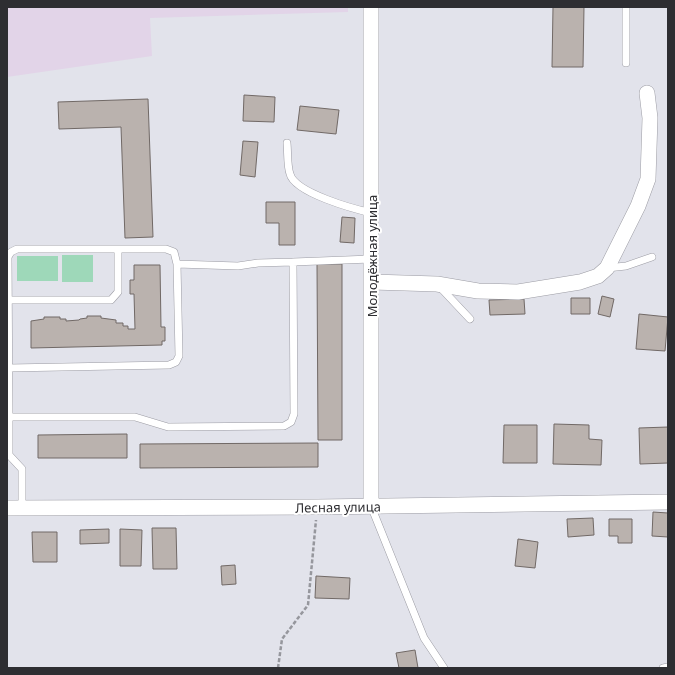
<svg xmlns="http://www.w3.org/2000/svg" width="675" height="675" viewBox="0 0 675 675" font-family="'Noto Sans',sans-serif">
	<style>
		.education { fill: #e2d4e8 }
		.green { fill: #9ed8b9 }
		.building { fill: #bab2ae; stroke: #716966 }
		.lines { fill: none; stroke-linecap: round; stroke-linejoin: round }
		.lane-casing { stroke: #9c9ca4; stroke-width: 8 }
		.street-casing { stroke: #9c9ca4; stroke-width: 16 }
		.path { stroke: #96979d; stroke-width: 2.5; stroke-dasharray: 4 2; stroke-linecap: butt }
		.lane { stroke: #fff; stroke-width: 7 }
		.street { stroke: #fff; stroke-width: 15 }
		.labels { text-anchor: middle; stroke-width: 4; stroke-linejoin: round; paint-order: stroke }
		.street-label { font-size: 13px; fill: #2e2e32; stroke: #fff }
	</style>
	<rect width="100%" height="100%" fill="#e2e3eb"/>
	<path class="education" d="M7,7h341v5l-198,6 2,38 -145,21z"/>
	<path class="green" d="M62,255h31v27h-31z
		M17,256h41v25h-41z"/>
	<path class="building" d="M553,7h31l-1,60h-31z
		M244,95l31,2 -1,25 -31,-1z
		M148,99l5,138 -28,1 -4,-111 -62,2 -1,-27z
		M300,106l39,4 -3,24 -39,-4z
		M243,141l15,1 -3,35 -15,-2z
		M266,202h29v43h-16v-22h-13z
		M342,217l13,1 -1,25 -14,-1z
		M317,264h25v176h-24z
		M134,265h26l1,62h4v14h-3v4l-131,3v-27l13,-2v-2h16v2h6v2l13,-1 1,-1 7,-1v-2h14v2l15,2v3h7v3h5v3h7l-1,-35h-4v-14h4z
		M602,296l12,3 -4,18 -12,-3z
		M571,298h19v16h-19z
		M524,299l1,15 -35,1 -1,-15z
		M639,314l29,3 -3,34 -29,-2z
		M554,424l35,1v14l13,1 -1,25 -48,-1z
		M504,425h33v38h-34z
		M668,427v36l-28,1 -1,-36z
		M127,434v24h-89v-23z
		M318,443v24l-178,1v-24z
		M653,512l15,1v24l-16,-1z
		M593,518l1,17 -26,2 -1,-18z
		M609,519h23v24h-14v-7h-9z
		M152,528h24l1,41h-24z
		M109,529v14l-29,1v-14z
		M120,529l22,1 -1,36h-21z
		M32,532h25v30h-24z
		M518,539l20,3 -3,26 -20,-2z
		M235,565l1,19 -14,1 -1,-19z
		M316,576l34,2 -1,21 -34,-1z
		M415,650l3,18h-19l-3,-15z"/>
	<g class="lines">
		<g class="lane-casing">
			<path id="lane" d="M626,63v-56
				M287,143c1,10 0,22 3,31 5,19 64,35 82,39
				M607,268l19,-2 26,-9
				M439,286l31,33
				M9,300h102l7,-8v-43
				M9,368l160,-3 7,-3 3,-6 -2,-92
				M9,417l-1,-160 3,-5 6,-3h149l8,3 3,12 61,2 20,-3 35,-1
				M371,506l53,132 20,30
				M22,508v-39l-13,-14v-38h126l33,10 116,-1 7,-4 3,-8 -1,-152 78,-3
				M663,668l5,-1"/>
		</g>
		<g class="street-casing">
			<path id="street" d="M371,7v499
				M372,282l65,2 41,7 40,1 62,-10 18,-6 9,-8 31,-62 10,-27 2,-61 -3,-25
				M7,508l310,-1 351,-5"/>
		</g>
		<path class="path" d="M278,668l4,-29 26,-34 8,-85"/>
		<use href="#lane" class="lane"/>
		<use href="#street" class="street"/>
	</g>
	<g class="labels">
		<g class="street-label">
			<text transform="translate(372 256) rotate(-90)" y="5">Молодёжная улица</text>
			<text transform="translate(338 507) rotate(-1)" y="5">Лесная улица</text>
		</g>
	</g>
	<rect width="675" height="675" fill="none" stroke="#2e2e32" stroke-width="16"/>
</svg>
